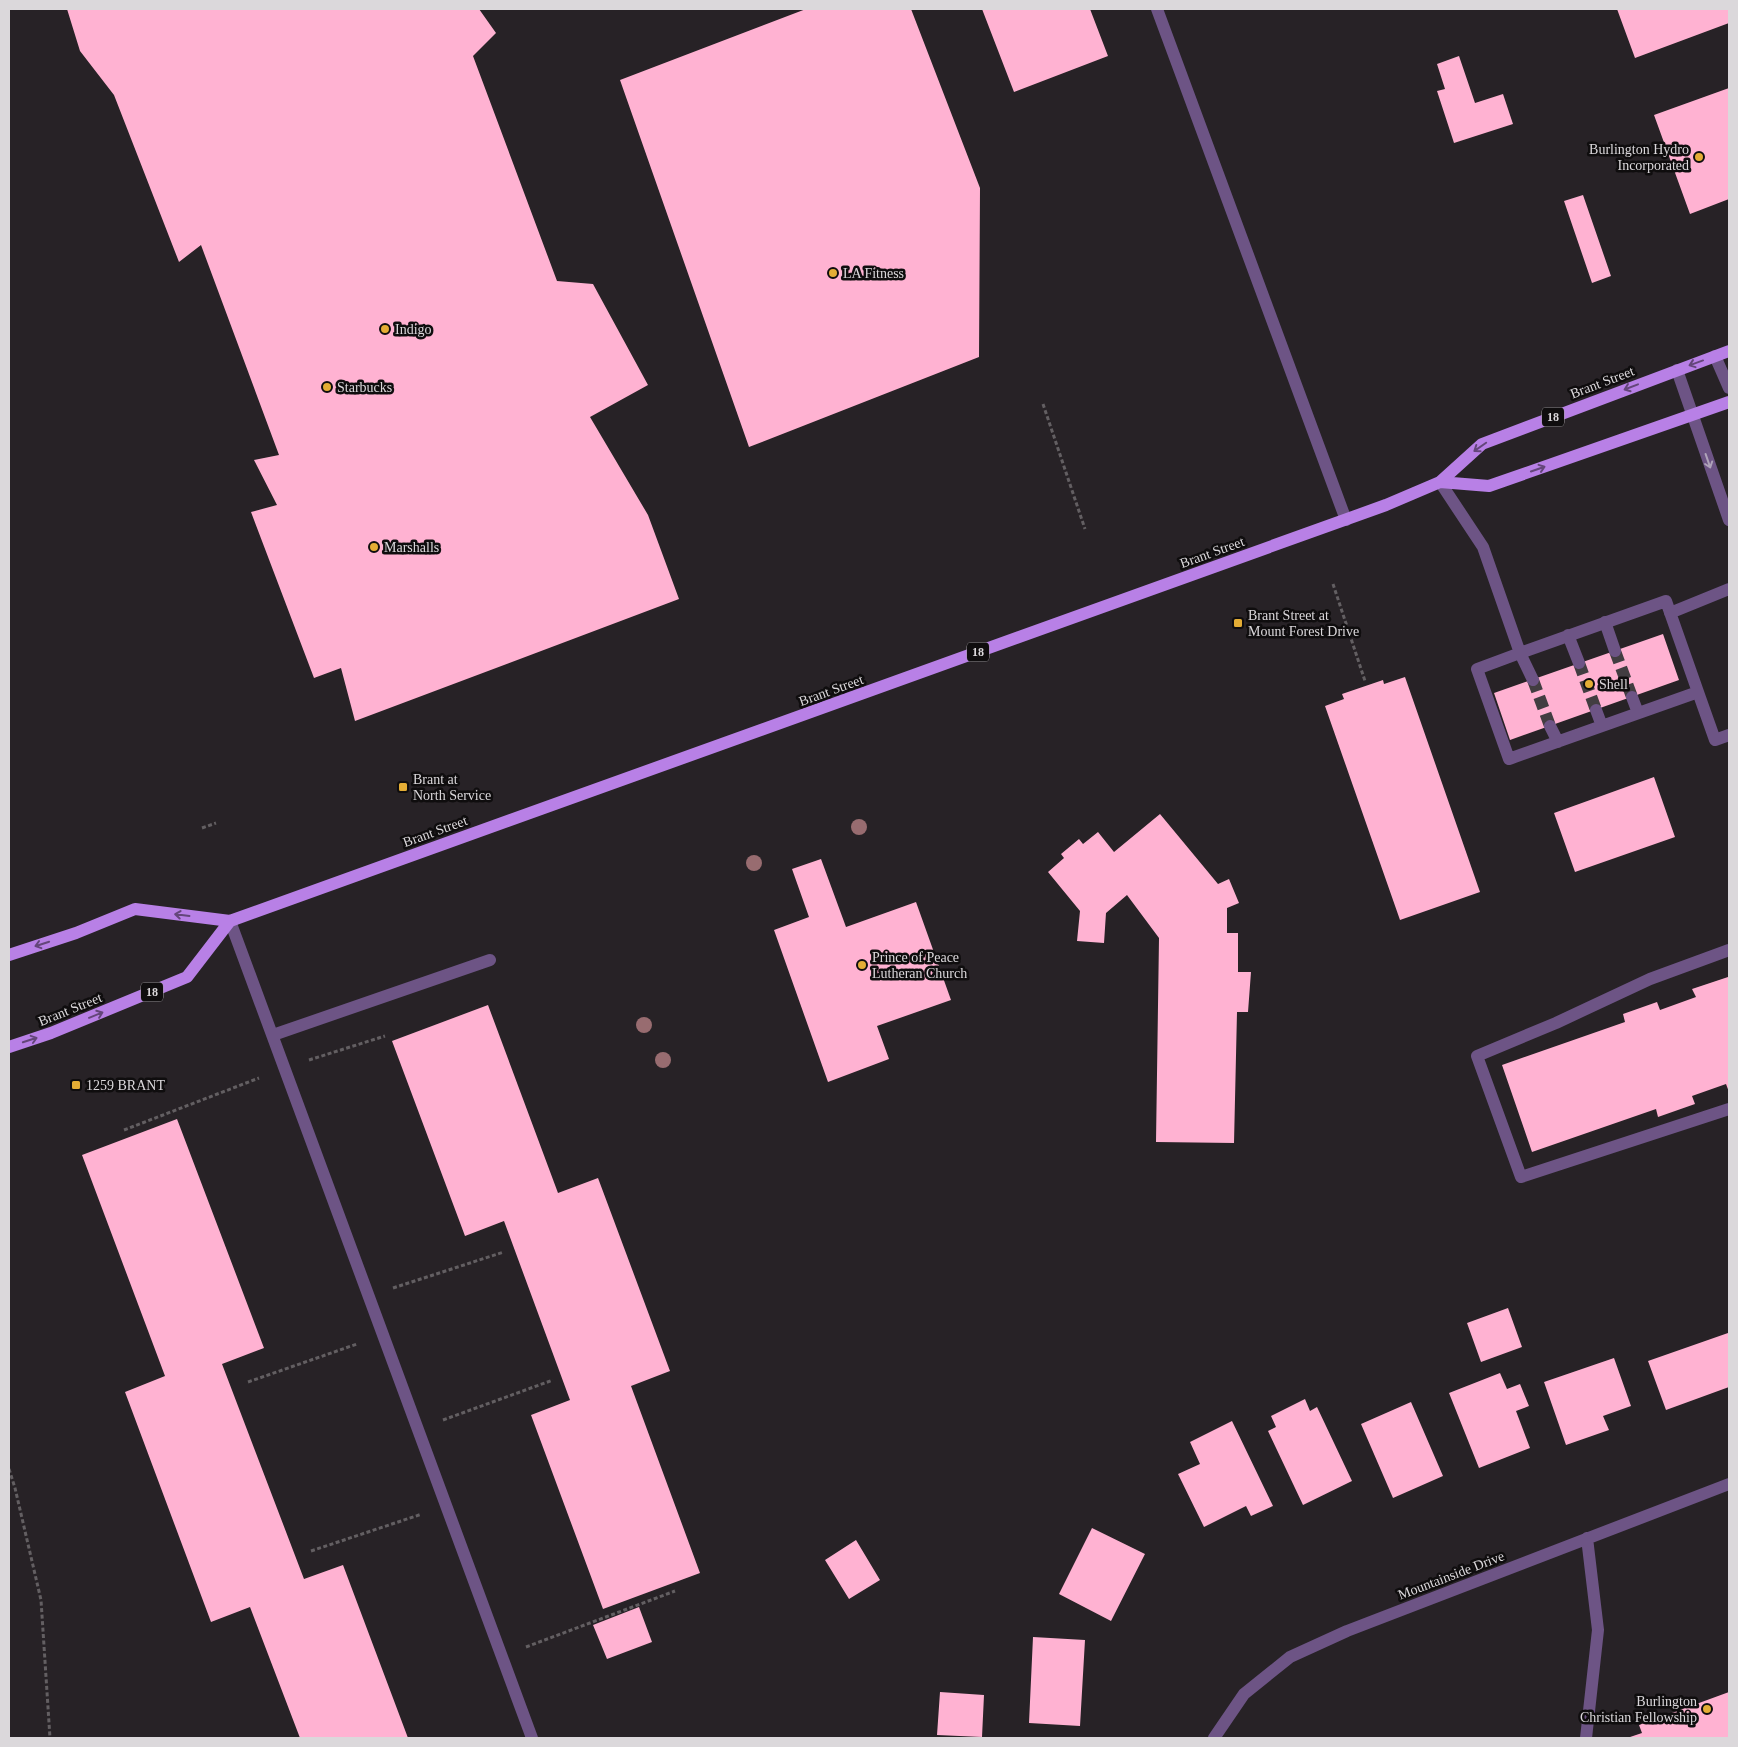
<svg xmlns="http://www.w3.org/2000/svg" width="1738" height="1747" viewBox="0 0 1738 1747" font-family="Georgia,serif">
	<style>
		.building { fill: #ffb2d2 }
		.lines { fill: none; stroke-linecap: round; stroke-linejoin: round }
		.minor-tunnel { stroke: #423d41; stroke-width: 12; stroke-dasharray: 12 6; stroke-linecap: butt }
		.path { stroke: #635f62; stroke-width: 3; stroke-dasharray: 4 2.5; stroke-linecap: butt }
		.minor { stroke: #6d5485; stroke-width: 12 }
		.major { stroke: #b880e6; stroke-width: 12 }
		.tree { fill: #986c70 }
		.oneway { stroke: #64467a }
		.oneway2 { stroke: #afa3b9 }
		.poi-dot { fill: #e4ad35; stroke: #0f0d0e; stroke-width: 2 }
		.labels { text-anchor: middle; stroke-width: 5; stroke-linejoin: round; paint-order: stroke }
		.shield { fill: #0f0d0e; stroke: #9e9b9e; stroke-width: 1 }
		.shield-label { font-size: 12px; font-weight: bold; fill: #dbd8db }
		.poi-label { font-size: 14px; fill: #dbd8db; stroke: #0f0d0e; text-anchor: start }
		.street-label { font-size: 14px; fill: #dbd8db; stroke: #0f0d0e }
	</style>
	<rect width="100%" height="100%" fill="#272226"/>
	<path class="building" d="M67,9h412l17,24 -23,23 84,225 36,3 55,101 -58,32 58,98 31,84 -324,122 -14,-53 -27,10 -63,-166 26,-7 -23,-45 25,-5 -78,-210 -22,17 -65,-167 -34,-44z
		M806,9h105l69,179 -1,169 -230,90 -129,-367z
		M982,9h108l18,47 -94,36z
		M1617,9h112v14l-94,35z
		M1459,56l16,47 28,-9 10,30 -59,19 -17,-52 8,-2 -8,-25z
		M1729,88v111l-39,15 -36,-99z
		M1583,195l28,81 -19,7 -28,-82z
		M1663,634l16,46 -169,60 -16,-47z
		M1405,677l75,215 -80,28 -75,-214 19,-7 -2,-5 41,-14 1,4z
		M1654,777l21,60 -100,35 -21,-59z
		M1160,814l58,70 11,-5 10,24 -12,5v25h11v39h13l-3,40h-11l-3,131 -78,-1 3,-204 -32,-43 -21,18 -2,30 -27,-2 3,-30 -32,-39 16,-14 -3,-4 18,-15 4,5 15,-12 16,20z
		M821,859l25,68 70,-25 35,98 -74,26 12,33 -61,23 -54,-152 35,-13 -17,-48z
		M1728,977l1,4v111l-3,-8 -34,12 3,8 -37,13 -2,-8 -124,43 -30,-87 123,-43 -2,-8 34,-12 3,8 36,-13 -4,-8z
		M488,1005l70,188 40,-15 72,193 -39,15 69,187 -97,36 -72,-194 39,-15 -66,-179 -39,15 -73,-195z
		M177,1119l87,229 -42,16 82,215 39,-14 65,173h-108l-50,-131 -39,15 -86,-230 40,-16 -83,-221z
		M1508,1308l14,39 -41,15 -14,-39z
		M1728,1333l1,5v49l-63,23 -18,-49z
		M1614,1358l17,48 -28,10 6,14 -43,15 -22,-63z
		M1500,1373l7,16 13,-5 9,22 -13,5 14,37 -51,20 -30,-75z
		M1305,1399l5,12 7,-4 35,74 -49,24 -35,-74 8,-4 -5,-11z
		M1411,1402l32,74 -50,22 -32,-74z
		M1232,1421l41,85 -22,10 -5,-10 -42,21 -26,-53 22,-10 -10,-22z
		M1092,1528l53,26 -34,67 -52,-27z
		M856,1540l24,40 -31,19 -24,-39z
		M639,1607l13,35 -45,17 -14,-34z
		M1033,1637l52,3 -5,86 -51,-3z
		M940,1692l44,3 -2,42 -45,-2z
		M1729,1692v46h-102l15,-5 -3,-8z"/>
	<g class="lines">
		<path class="minor-tunnel" d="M1615,651l17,46
			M1579,663l17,47
			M1533,680l17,46"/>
		<path class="path" d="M1043,404l42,125
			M1333,584l32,97
			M202,828l14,-5
			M309,1060l76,-24
			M124,1130l135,-52
			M393,1288l111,-36
			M248,1382l109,-38
			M443,1420l110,-40
			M9,1469l6,19 26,112 9,138
			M311,1551l111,-37
			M526,1647l149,-56"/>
		<path class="minor" d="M1157,9l189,511
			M1715,356l14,32
			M1677,370l52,150
			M1440,482l43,65 37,106 146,-52 32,91 -189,67 -32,-90 43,-16 13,27
			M1670,613l59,-24
			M1605,622l10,29
			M1568,635l11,28
			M1698,692l17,48 14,-5
			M1632,697l6,16
			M1596,710l6,16
			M1550,726l8,16
			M230,921l302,817
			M1729,950l-79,29 -94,44 -79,33 44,121 208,-68
			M273,1035l217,-75
			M1214,1738l30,-44 46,-37 57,-26 382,-147
			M1586,1738l12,-108 -11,-92"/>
		<path class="major" d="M1440,482l49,4 240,-84
			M9,955l67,-22 59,-24 95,12 1156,-416 54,-23 42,-38 247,-93
			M9,1047l42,-14 136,-56 43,-56"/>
	</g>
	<g class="tree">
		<circle cx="859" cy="827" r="8"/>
		<circle cx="754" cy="863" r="8"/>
		<circle cx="644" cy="1025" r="8"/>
		<circle cx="663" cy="1060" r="8"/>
	</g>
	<defs><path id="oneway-shaft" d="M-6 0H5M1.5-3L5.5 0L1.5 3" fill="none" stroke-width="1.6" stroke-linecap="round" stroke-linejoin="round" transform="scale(1.25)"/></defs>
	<g class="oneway">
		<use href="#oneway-shaft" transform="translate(1696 363) rotate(160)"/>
		<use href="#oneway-shaft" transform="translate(1631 387) rotate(159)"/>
		<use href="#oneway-shaft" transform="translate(1480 447) rotate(145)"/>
		<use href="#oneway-shaft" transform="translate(1538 469) rotate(-19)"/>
		<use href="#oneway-shaft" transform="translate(182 915) rotate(-173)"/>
		<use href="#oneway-shaft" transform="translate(42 944) rotate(162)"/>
		<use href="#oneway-shaft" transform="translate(96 1015) rotate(-22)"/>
		<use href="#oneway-shaft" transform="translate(30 1040) rotate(-18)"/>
	</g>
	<use class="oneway2" href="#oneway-shaft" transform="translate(1708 461) rotate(71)"/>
	<g class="poi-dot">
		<circle cx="1699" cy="157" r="5"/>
		<circle cx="833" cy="273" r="5"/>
		<circle cx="385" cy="329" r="5"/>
		<circle cx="327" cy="387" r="5"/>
		<circle cx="374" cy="547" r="5"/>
		<rect x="1233" y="618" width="10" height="10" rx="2.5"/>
		<circle cx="1589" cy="684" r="5"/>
		<rect x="398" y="782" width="10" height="10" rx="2.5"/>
		<circle cx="862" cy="965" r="5"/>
		<rect x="71" y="1080" width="10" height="10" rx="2.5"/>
		<circle cx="1707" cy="1709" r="5"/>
	</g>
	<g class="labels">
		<g class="shield">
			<rect x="1542" y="407.5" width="22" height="19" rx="4"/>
			<rect x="967" y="642.5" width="22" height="19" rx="4"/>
			<rect x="141" y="982.5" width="22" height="19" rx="4"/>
		</g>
		<g class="shield-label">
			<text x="1553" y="421">18</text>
			<text x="978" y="656">18</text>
			<text x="152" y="996">18</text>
		</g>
		<g class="poi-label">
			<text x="1689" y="154" text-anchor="end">Burlington Hydro<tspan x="1689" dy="16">Incorporated</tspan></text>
			<text x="843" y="278">LA Fitness</text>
			<text x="395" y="334">Indigo</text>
			<text x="337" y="392">Starbucks</text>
			<text x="384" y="552">Marshalls</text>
			<text x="1248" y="620">Brant Street at<tspan x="1248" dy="16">Mount Forest Drive</tspan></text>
			<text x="1599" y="689">Shell</text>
			<text x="413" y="784">Brant at<tspan x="413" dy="16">North Service</tspan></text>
			<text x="872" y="962">Prince of Peace<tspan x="872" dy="16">Lutheran Church</tspan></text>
			<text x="86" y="1090">1259 BRANT</text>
			<text x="1697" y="1706" text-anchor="end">Burlington<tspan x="1697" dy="16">Christian Fellowship</tspan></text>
		</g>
		<g class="street-label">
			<text transform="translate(1602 382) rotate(-21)" y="5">Brant Street</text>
			<text transform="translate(1212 552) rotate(-20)" y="5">Brant Street</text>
			<text transform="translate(831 690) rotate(-20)" y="5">Brant Street</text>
			<text transform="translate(435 831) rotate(-20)" y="5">Brant Street</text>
			<text transform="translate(70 1009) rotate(-22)" y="5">Brant Street</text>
			<text transform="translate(1451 1575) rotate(-21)" y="5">Mountainside Drive</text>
		</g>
	</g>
	<rect width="1738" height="1747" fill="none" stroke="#dbd8db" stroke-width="20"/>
</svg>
